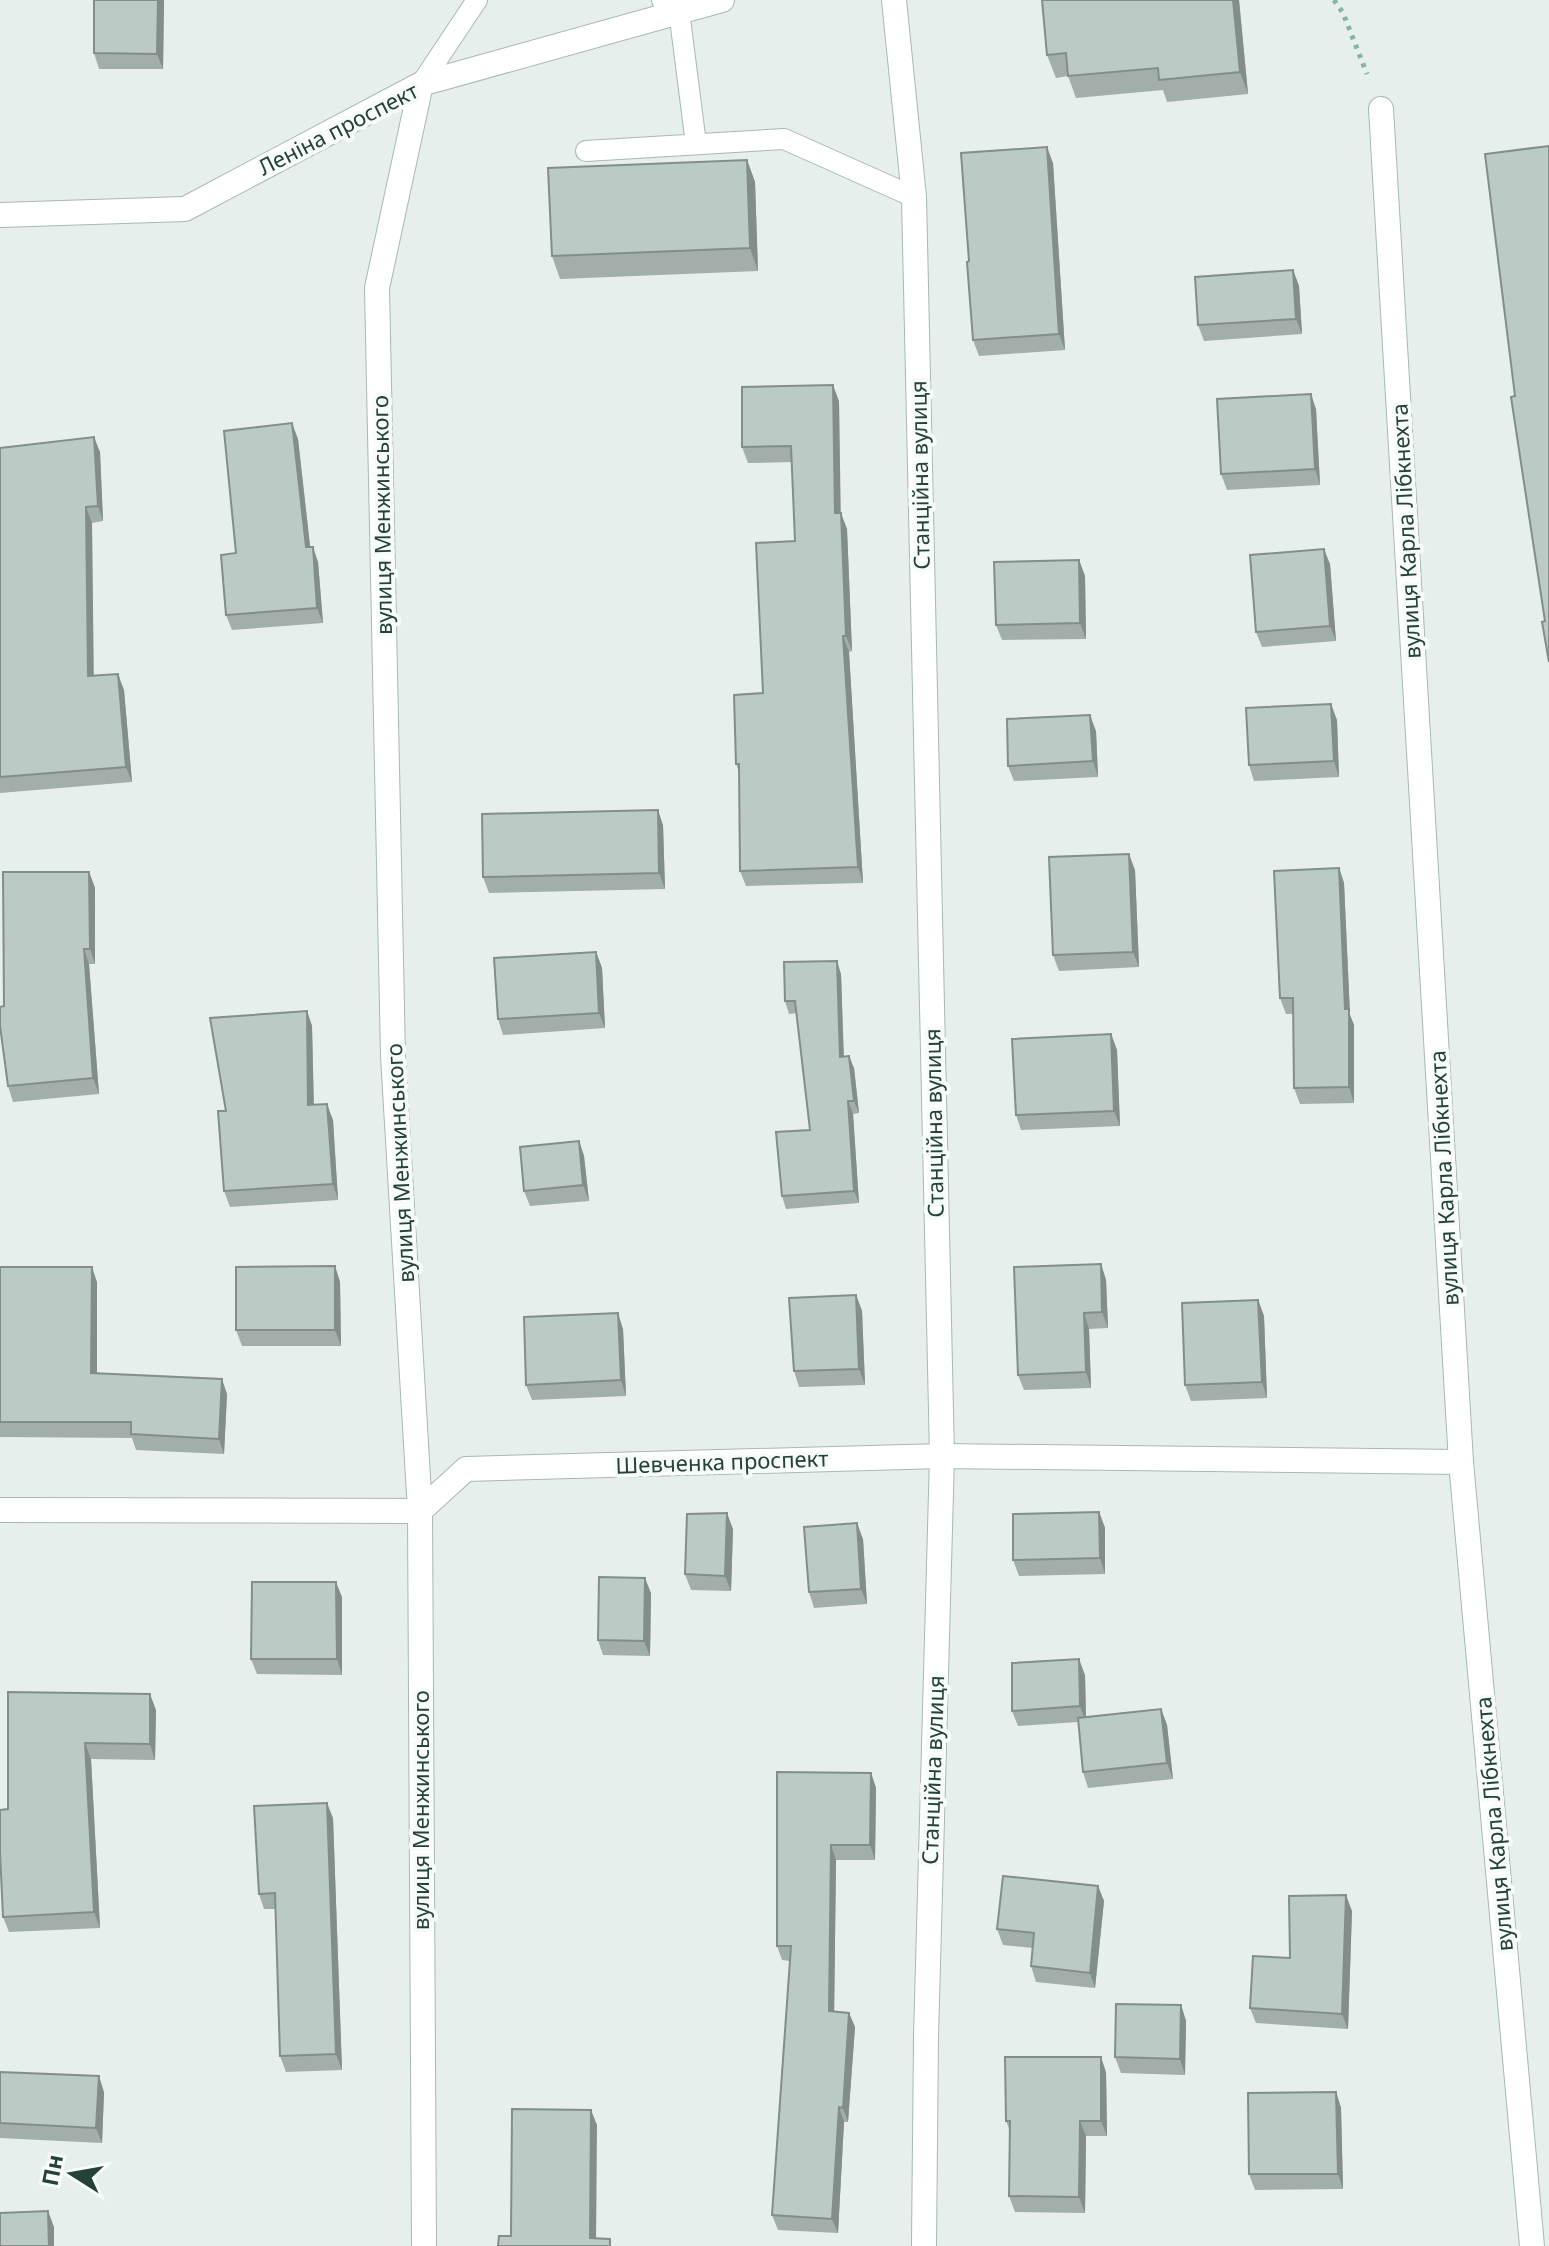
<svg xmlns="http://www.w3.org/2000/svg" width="1549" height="2246" viewBox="0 0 1549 2246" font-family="'Noto Sans',sans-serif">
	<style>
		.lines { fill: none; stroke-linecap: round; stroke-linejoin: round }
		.service-casing { stroke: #a8b8b2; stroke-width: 22 }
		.minor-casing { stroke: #a8b8b2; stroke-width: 26 }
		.tertiary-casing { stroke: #a8b8b2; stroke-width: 26 }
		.path { stroke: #86b3a5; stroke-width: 5; stroke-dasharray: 4 6; stroke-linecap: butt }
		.service { stroke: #fff; stroke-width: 20 }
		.minor { stroke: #fff; stroke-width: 24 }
		.tertiary { stroke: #fff; stroke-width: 24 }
		.wall { fill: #a1aea9 }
		.shaded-wall { fill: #838d89 }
		.building { fill: #bbcac4; stroke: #838d89; stroke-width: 2 }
		.labels { text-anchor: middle; stroke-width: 8; stroke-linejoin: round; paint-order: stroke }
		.street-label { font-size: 22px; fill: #24423a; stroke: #f7fbf9 }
	</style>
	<rect width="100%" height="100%" fill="#e6efeb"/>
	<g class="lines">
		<g class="service-casing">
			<path id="service" d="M662,0l17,11 17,133
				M421,84l56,-84
				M586,151l198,-12 130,58"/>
		</g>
		<g class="minor-casing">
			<path id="minor" d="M421,84l-44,204 16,768 27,455 4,735
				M1381,109l80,1353 71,784
				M0,215l185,-6 236,-125 301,-84
				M0,1510l420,1 46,-42 476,-13 519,6"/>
		</g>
		<g class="tertiary-casing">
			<path id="tertiary" d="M894,0l20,197 28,1259 -16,581 -2,209"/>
		</g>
		<path class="path" d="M1334,0l9,13 24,61"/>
		<use href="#service" class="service"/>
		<use href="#minor" class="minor"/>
		<use href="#tertiary" class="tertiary"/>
	</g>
	<path class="wall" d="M164,0l-1,69h-64l-5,-16z
		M1239,0l9,94 -81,8 -4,-12 -87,8 -8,-22 -12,2 -9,-23z
		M747,160l8,22 3,89 -198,8 -8,-23z
		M1053,163l12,187 -86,6 -6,-16 -4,-79z
		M1293,270l6,16 3,48 -98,7 -6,-16z
		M839,401l1,112 7,16 5,122 -3,1 14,231 -117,3 -6,-15 -1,-99 -3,-8 27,-71 32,-152 -3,-79 -44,1 -6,-16z
		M1316,409l4,76 -93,5 -6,-16z
		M298,439l12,108 8,15 5,61 -91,7 -6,-15 10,-62z
		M0,448l100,4 3,69 -11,2 1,153 31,14 8,92 -132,11z
		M1079,560l6,16 1,63 -84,1 -6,-15z
		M1330,564l6,77 -74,6 -6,-15z
		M1337,720l2,57 -85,4 -5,-16z
		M1096,731l2,46 -84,4 -6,-15z
		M663,825l2,64 -176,4 -6,-16z
		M1339,868l5,15 6,132 4,10v78l-54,1 -6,-16 -1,-74h-7l-6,-16z
		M1135,870l4,97 -80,4 -6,-16z
		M89,872l6,16v76h-6l10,130 -86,8 -5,-16 -4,-80z
		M596,952l6,16 3,60 -102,7 -5,-16z
		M841,974l3,83 10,11 5,45 -6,1 6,89 -73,6 -4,-13 28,-66 -13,-117 -8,1 -4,-13z
		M307,1011l5,15 2,79 19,15 5,80 -108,7 -6,-16 2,-80z
		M1111,1034l6,16 3,76 -99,4 -5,-15z
		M579,1141l5,15 5,45 -59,5 -6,-15z
		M1101,1264l5,16 2,48 -19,1 2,59 -67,2 -6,-15z
		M335,1266l5,16 1,64h-99l-6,-16z
		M0,1267l97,15v91l130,21 -3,60 -88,-4 -4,-12 -132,-1z
		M856,1295l6,16 3,74 -66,2 -5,-16z
		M1258,1300l6,16 3,82 -76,3 -6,-16z
		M623,1329l3,67 -94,4 -6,-15z
		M1099,1512l6,16v46l-86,2 -6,-16z
		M733,1529l-2,62 -40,-1 -6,-16z
		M863,1539l4,65 -53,4 -5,-16z
		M651,1593l-1,63 -47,-1 -5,-15z
		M342,1597v78l-85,-1 -6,-15z
		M1085,1675l1,42 75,-8 6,16 6,54 -85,9 -5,-16 -5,-50 -60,4 -6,-15z
		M8,1692l148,18 -1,50 -64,-1 9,169 -91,4 -6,-15 5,-108z
		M871,1773l5,15 -1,72h-39l-2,152 15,1 6,14 -7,95h-4l-6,111 -60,-3 -6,-15 18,-254 -8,-1 -5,-14z
		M333,1818l9,252 -56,2 -6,-16 -5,-147h-11l-5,-15z
		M1098,1886l6,15 -9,87 -59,-6 -5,-16 2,-18 -30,-3 -6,-16z
		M1352,1911l-4,118 -92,-6 -6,-15 40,-50z
		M1181,2005l5,16 -1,54 -64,-2 -6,-16z
		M0,2072l104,20 -2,51 -102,-5z
		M1106,2072l1,64h-21l-1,77 -70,-1 -6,-16 1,-65 -4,-10z
		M1336,2092l5,16 2,81 -88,1 -6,-16z"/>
	<path class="shaded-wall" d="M158,0h6l-1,69 -6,-15z
		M1233,0h6l9,94 -8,-22z
		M1047,147l6,16 12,187 -6,-16z
		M747,160l8,22 3,89 -8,-23z
		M1293,270l6,16 3,48 -6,-15z
		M833,385l6,16 2,128 -6,-16z
		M1311,394l5,15 4,76 -5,-16z
		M292,423l6,16 14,124 -6,-16z
		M94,437l6,15 3,69 -5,-15z
		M86,507l6,16 2,169 -6,-16z
		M841,513l6,16 5,122 -6,-15z
		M313,547l5,15 5,61 -6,-15z
		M1324,549l6,15 6,77 -6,-15z
		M1079,560l6,16 1,63 -6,-16z
		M843,636l6,16 14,231 -5,-16z
		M118,674l6,16 8,92 -6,-15z
		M1331,704l6,16 2,57 -5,-16z
		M1090,715l6,16 2,46 -5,-16z
		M658,810l5,15 2,64 -6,-16z
		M1129,854l6,16 4,97 -6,-15z
		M1339,868l5,15 6,132 4,10v78l-5,-16z
		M89,872l6,16v76l-5,-15z
		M84,949l5,15 10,130 -6,-16z
		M596,952l6,16 3,60 -6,-15z
		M837,961l4,13 3,95 -4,-12z
		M307,1011l5,15 2,95 -6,-16z
		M1111,1034l6,16 3,76 -6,-15z
		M849,1056l5,12 5,45 -5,-12z
		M848,1101l5,13 6,89 -5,-12z
		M327,1104l6,16 5,80 -5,-16z
		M579,1141l5,15 5,45 -6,-16z
		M1101,1264l5,16 2,48 -6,-16z
		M335,1266l5,16 1,64 -6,-16z
		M92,1267l5,15v106l-6,-15z
		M856,1295l6,16 3,74 -6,-16z
		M1258,1300l6,16 3,82 -5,-16z
		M618,1313l5,16 3,67 -5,-16z
		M1084,1313l5,16 2,59 -5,-16z
		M222,1379l5,15 -3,60 -5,-15z
		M1099,1512l6,16v46l-5,-16z
		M727,1513l6,16 -2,62 -6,-15z
		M857,1523l6,16 4,65 -6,-15z
		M645,1578l6,15 -1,63 -6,-15z
		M336,1582l6,15v78l-5,-16z
		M1079,1659l6,16 1,47 -6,-16z
		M150,1694l6,16 -1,50 -5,-16z
		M1161,1709l6,16 6,54 -6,-16z
		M85,1743l6,16 9,169 -6,-16z
		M871,1773l5,15 -1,72 -5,-15z
		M327,1803l6,15 9,252 -6,-16z
		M831,1845l5,15 -2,166 -5,-15z
		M1098,1886l6,15 -9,87 -5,-15z
		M1346,1895l6,16 -4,118 -6,-15z
		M1181,2005l5,16 -1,54 -5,-16z
		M849,2013l6,14 -7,95 -5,-14z
		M1101,2057l5,15 1,64 -6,-15z
		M99,2076l5,16 -2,51 -6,-15z
		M1336,2092l5,16 2,81 -5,-15z
		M839,2107l5,15 -6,111 -6,-14z
		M591,2110l6,15 -1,121 -6,-8z
		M1080,2121l6,15 -1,77 -6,-16z
		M48,2211l6,16v19h-5z"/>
	<path class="building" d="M94,0h64l-1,54 -63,-1z
		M1042,0h191l7,72 -81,8 -1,-12 -90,8 -2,-23 -19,2z
		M1549,146v516l-7,-40 3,-1 -34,-224 4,-1 -30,-242z
		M1047,147l12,187 -86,6 -6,-78 2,-1 -8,-108z
		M747,160l3,88 -198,8 -4,-88z
		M1293,270l3,49 -98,6 -3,-48z
		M833,385l2,128h6l5,123h-3l15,231 -118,4 -1,-107h-3l-2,-69 29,-2 -7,-150 39,-2 -4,-95 -49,1v-60z
		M1311,394l4,75 -94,5 -4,-75z
		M292,423l14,124h7l4,61 -91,7 -5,-60 15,-2 -12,-122z
		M94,437l4,69 -12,1 2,169 30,-2 8,93 -126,10v-329z
		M1324,549l6,77 -74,6 -6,-77z
		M1079,560l1,63 -84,2 -2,-63z
		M1331,704l3,57 -85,4 -3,-57z
		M1090,715l3,46 -85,5 -1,-47z
		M658,810l1,63 -176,4 -1,-63z
		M1129,854l4,98 -80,3 -4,-98z
		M1339,868l6,141h4v78l-55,1 -1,-90h-13l-6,-127z
		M3,872h86l1,77h-6l9,129 -85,8 -8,-60v-19l4,-1z
		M596,952l3,61 -101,6 -4,-61z
		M837,961l3,96 9,-1 5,45h-6l6,90 -72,5 -6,-64 34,-2 -15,-129h-10l-1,-39z
		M307,1011l1,94 19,-1 6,80 -109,7 -6,-80h8l-16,-93z
		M1111,1034l3,77 -98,4 -4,-76z
		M579,1141l4,44 -59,6 -4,-44z
		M1101,1264l1,48 -18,1 2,59 -68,3 -4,-108z
		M335,1266v64h-99v-63z
		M0,1267h92l-1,106 131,6 -3,60 -88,-5v-12h-131z
		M856,1295l3,74 -65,2 -5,-73z
		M1258,1300l4,82 -77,3 -3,-82z
		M618,1313l3,67 -95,5 -2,-68z
		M1099,1512l1,46 -87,2v-46z
		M727,1513l-2,63 -40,-2 2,-60z
		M857,1523l4,66 -52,3 -5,-65z
		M599,1577l46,1 -1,63 -46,-1z
		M252,1582h84l1,77h-86z
		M1079,1659l1,47 -68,5v-48z
		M8,1692l142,2v50l-65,-1 9,169 -91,5 -3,-65v-42l8,-1z
		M1161,1709l6,54 -84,9 -5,-54z
		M777,1772l94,1 -1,72h-39l-2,166 20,2 -6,95 -4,-1 -7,112 -60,-4 19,-269h-14z
		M327,1803l9,251 -56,2 -5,-163 -16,1 -5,-88z
		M1003,1876l95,10 -8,87 -59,-7 3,-33 -37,-4z
		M1346,1895l-4,119 -92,-6 3,-52 37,2 -1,-62z
		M1116,2004l65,1 -1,54 -65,-2z
		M1005,2057h96v64h-21l-1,76 -70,-1 1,-75h-4z
		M0,2072l99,4 -3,52 -96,-5z
		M1336,2092l2,82h-89l-1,-81z
		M512,2109l79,1 -1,128 20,1v7h-112l1,-10h12z
		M48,2211l1,35h-49v-33z"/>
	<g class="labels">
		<g class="street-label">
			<text transform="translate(338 129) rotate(-27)" y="8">Леніна проспект</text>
			<text transform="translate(920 475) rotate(-91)" y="8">Станційна вулиця</text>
			<text transform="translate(382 515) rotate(-91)" y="8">вулиця Менжинського</text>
			<text transform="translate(1406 531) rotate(-93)" y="8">вулиця Карла Лібкнехта</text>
			<text transform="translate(934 1123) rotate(-91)" y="8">Станційна вулиця</text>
			<text transform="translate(400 1163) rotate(-93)" y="8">вулиця Менжинського</text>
			<text transform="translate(1444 1178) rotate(-93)" y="8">вулиця Карла Лібкнехта</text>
			<text transform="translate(722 1462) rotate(-2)" y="8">Шевченка проспект</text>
			<text transform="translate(933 1770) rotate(-88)" y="8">Станційна вулиця</text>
			<text transform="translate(421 1810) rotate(-90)" y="8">вулиця Менжинського</text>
			<text transform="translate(1494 1824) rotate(-95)" y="8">вулиця Карла Лібкнехта</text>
		</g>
	</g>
	<g transform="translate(72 2174) rotate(281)" stroke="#f7fbf9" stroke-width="6" paint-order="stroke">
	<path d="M0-6L14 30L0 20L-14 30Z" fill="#24423a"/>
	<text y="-12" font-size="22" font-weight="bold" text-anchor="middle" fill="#24423a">Пн</text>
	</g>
</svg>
